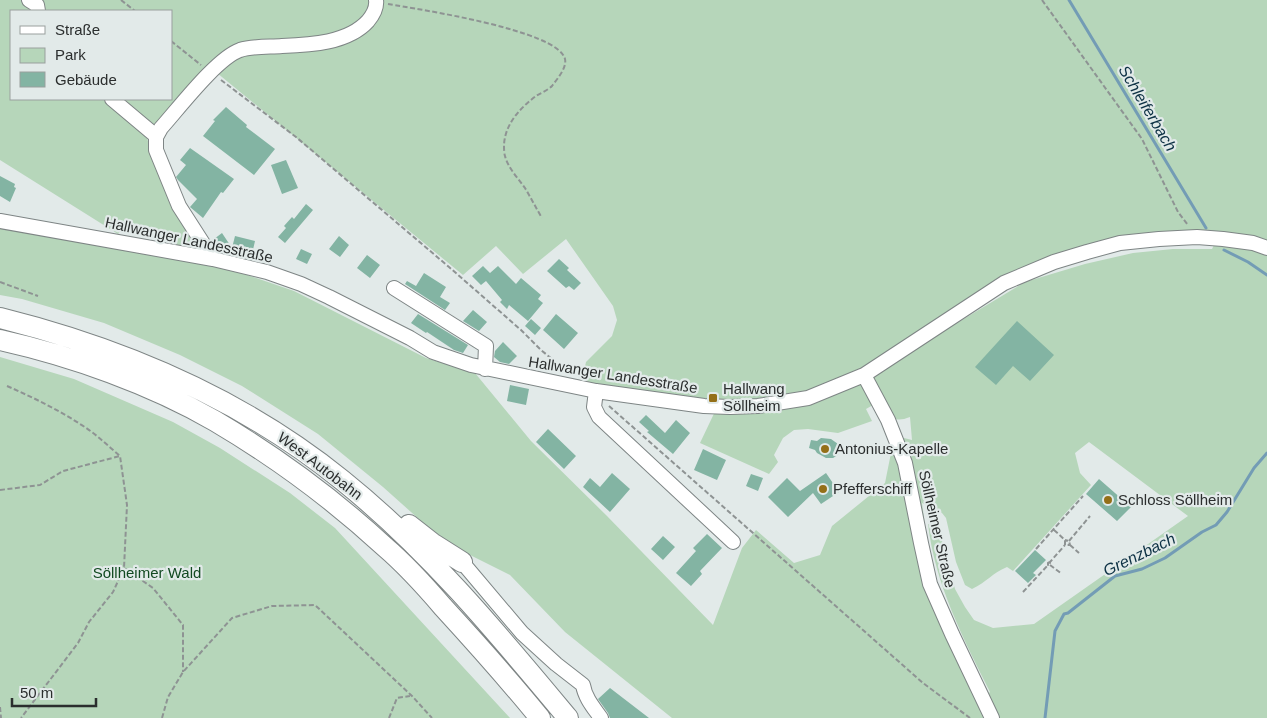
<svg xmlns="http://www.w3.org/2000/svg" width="1267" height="718" viewBox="0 0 1267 718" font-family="Helvetica,sans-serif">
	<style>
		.green { fill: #b6d6ba; fill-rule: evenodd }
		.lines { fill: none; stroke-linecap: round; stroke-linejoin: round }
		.stream { stroke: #739cb5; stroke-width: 3 }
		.building { fill: #83b4a3 }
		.minor-casing { stroke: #7e8585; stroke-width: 16 }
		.highway-casing { stroke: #7e8585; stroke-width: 22 }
		.path { stroke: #8e9393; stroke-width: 2; stroke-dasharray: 5 2.5; stroke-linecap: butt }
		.minor { stroke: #fff; stroke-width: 14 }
		.highway { stroke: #fff; stroke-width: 20 }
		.poi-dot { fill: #946f18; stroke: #e2eae9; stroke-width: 2 }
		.labels { text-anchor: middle; stroke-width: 4.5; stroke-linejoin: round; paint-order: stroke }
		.street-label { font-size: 15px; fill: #2b2e2e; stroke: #e2eae9 }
		.poi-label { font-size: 15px; fill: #2b2e2e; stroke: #e2eae9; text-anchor: start }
		.park-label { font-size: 15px; fill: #124a21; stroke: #e2eae9 }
		.water-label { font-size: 16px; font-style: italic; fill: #0e3245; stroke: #e2eae9 }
	</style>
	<rect width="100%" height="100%" fill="#e2eae9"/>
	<path class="green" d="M0,0h1267v241l-72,-10 -174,37 -34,18 -39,25 9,12 68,-41 60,-18 48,-11 40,-4h39l3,-6 32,5 20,5v465h-595l-107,-86 -55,-57 -42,-21 -38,-25 -47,-42 -65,-53 -76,-48 -62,-31 -76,-32 -82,-24 -22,-4v-67l42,6 191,36 61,21 132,67 49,15 56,68 76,75 106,109 29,-77 14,-18 38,33 26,-8 12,-29 53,-43 7,-35 12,-10 8,2 -2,-23c-17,7 -23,-2 -37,-12l-7,4 6,12 -34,12 -30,-4 -14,1 -11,8 -9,17 4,7 -9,12 -69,-31 20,-42 -60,-6 -65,-9 -8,-5 -4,-6 3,-13 26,-26 5,-16 -4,-14 -47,-67 -43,35 -27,-28 -33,29 -252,-207 -65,67 12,37 42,77 -32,-6 -7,-8 -8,-6 -29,-2 -6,7 -118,-74zM11,11h160v88h-160zM1089,442l99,74 -154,108 -41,4 -19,-8 -9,-13 -10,-18 -16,-59 -11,-6c7,60 35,114 62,168l-1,1c-19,-35 -38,-70 -51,-107 -10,-27 -12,-56 -16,-83l20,10 4,5 10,44 9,23 7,4c15,-7 20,-16 35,-22l6,4 78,-86 -11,-12 -5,-20z
		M0,357l74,22 99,43 47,26 70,45 45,35 175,190h-510z"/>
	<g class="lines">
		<path class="stream" d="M1069,0l137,228
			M1224,250l24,12 19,13
			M1045,718l10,-87 9,-17 4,-1 47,-37 27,-7 23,-11 37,-26 14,-7 11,-13 27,-44 13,-15"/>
	</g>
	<path class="building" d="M226,107l21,18 -1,2 29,22 -21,26 -51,-39 12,-15 -2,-1z
		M190,148l44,31 -11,14 -2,-1 -18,26 -13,-11 7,-8 -19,-19 -2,-3 10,-12 -6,-5z
		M286,160l12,28 -16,6 -11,-29z
		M0,176l15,8 -1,3 2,1 -6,14 -10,-6z
		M306,204l7,6 -28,33 -7,-6 8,-9 -2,-2 8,-9 2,2z
		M222,233l10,15 3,-12 20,5 -3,13 -33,-8 -5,-7z
		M339,236l10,9 -9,12 -11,-8z
		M301,249l11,5 -5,10 -11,-5z
		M367,255l13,10 -10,13 -13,-10z
		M559,259l10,9 -2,2 14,13 -7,7 -5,-4 -3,2 -19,-17z
		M483,266l7,7 8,-7 18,18 5,-6 20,17 -3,4 5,4 -15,18 -19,-16 -2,4 -7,-7 2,-2 -16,-19 -5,4 -9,-9z
		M424,273l22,14 -6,10 10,6 -5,7 -40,-26 2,-3 9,5z
		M473,310l14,12 -8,9 -16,-10z
		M418,314l50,31 -5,8 -9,-3 -27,-18 -1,1 -15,-10z
		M556,314l22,19 -14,16 -21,-19z
		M531,319l10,9 -6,7 -10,-9z
		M1017,321l37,34 -24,26 -17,-15 -17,19 -21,-18z
		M503,342l14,14 -8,8 -9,-2 -6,-5 1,-6z
		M510,385l19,4 -3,16 -19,-4z
		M646,415l19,18 11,-13 14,13 -17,21 -26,-22 2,-1 -10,-9z
		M548,429l28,27 -12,13 -28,-27z
		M821,438l10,1 7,5 2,5 -2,6 -5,3h-7l-9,-5 -2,-3 -6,-2 2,-8 6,1z
		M703,449l23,11 -9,20 -23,-10z
		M612,473l18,16 -20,23 -27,-25 7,-9 10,9z
		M826,473l13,19 -18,12 -8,-11 -25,24 -20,-20 19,-19 13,13z
		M751,474l12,4 -5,13 -12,-5z
		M1099,479l32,28 -14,14 -31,-27z
		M707,534l15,14 -22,23 2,3 -11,12 -15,-13 20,-22 -3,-3z
		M663,536l12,11 -12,13 -12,-11z
		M1035,550l11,10 -13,13 3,2 -8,8 -13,-12z
		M610,688l39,30h-39l-2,-5 -10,-14z"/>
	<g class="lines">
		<g class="minor-casing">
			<path id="minor" d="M29,0l8,5 1,6
				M112,99l44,37
				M0,221l213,38 54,13 34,12 28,13 81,41 23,14 38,13 125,26 108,15 26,1 28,-1 50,-8 56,-23 140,-92 50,-21 33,-10 33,-9 39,-4 38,-2 26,2 30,4 14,5
				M213,259l-34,-53 -23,-56v-13l5,-9c18,-20 56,-70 79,-78 13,-4 29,-3 42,-4 29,-1 66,-3 86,-25 5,-6 9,-14 8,-21
				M394,288l92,58 -1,23
				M864,375l24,45 17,43 16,80 9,41 22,50 40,84
				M596,391l-2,16 5,10 134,125
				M462,562l60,71 34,31 27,21c2,13 11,23 18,33"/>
		</g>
		<g class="highway-casing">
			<path id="highway" d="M0,318c124,31 242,81 342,162 86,69 156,154 226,238
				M0,340c72,16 151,44 215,81 61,36 118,78 170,126 21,18 40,39 58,60 33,36 66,73 97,111
				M409,525l23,18 30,19"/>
		</g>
		<path class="path" d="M121,0l14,11
			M1042,0l100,139 36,73 10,13
			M388,4c29,5 170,26 177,55 2,9 -8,20 -13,27 -4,4 -11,7 -16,10 -16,12 -31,28 -32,49 0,3 0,8 1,11 3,12 13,22 20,32 6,10 11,20 17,30
			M171,41l30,24
			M221,80l75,57 153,130 72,63 20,20 28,23
			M0,282l38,14
			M7,386c25,11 50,23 73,38 15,9 27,21 40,32
			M609,406l314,277 47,35
			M0,490l40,-5 23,-14 57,-15 7,49 -3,63 -11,24 -24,30 -11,21 -57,75
			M1054,530l11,10v5h5l-1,-4 -4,-1
			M1069,541l21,-25
			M1070,545l9,8
			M1036,549l47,-53
			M1050,562l-2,1v2h2v-3l15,-17
			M1050,565l12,9
			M124,568l29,20 30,37v47
			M1023,592l25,-27
			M0,707l1,11
			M162,718l6,-21 15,-25 49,-54 40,-12 43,-1 97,91 20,22
			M389,718l8,-20 13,-2"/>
		<use href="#minor" class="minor"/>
		<use href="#highway" class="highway"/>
	</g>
	<g class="poi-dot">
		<rect x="708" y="393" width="10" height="10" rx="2.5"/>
		<circle cx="825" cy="449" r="5"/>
		<circle cx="823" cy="489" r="5"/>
		<circle cx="1108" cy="500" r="5"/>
	</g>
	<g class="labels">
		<g class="street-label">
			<text transform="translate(189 240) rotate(12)" y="5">Hallwanger Landesstraße</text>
			<text transform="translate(613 375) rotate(9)" y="5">Hallwanger Landesstraße</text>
			<text transform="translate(320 466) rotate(37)" y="5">West Autobahn</text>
			<text transform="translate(937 529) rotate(77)" y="5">Söllheimer Straße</text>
		</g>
		<g class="poi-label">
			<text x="723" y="394">Hallwang<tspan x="723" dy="17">Söllheim</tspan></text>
			<text x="835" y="454">Antonius-Kapelle</text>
			<text x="833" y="494">Pfefferschiff</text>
			<text x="1118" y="505">Schloss Söllheim</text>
		</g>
		<g class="park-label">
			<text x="147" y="578">Söllheimer Wald</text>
		</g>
		<g class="water-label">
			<text transform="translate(1148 108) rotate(59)" y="6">Schleiferbach</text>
			<text transform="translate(1139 554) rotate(-26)" y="6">Grenzbach</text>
		</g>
	</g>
	<rect x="10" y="10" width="162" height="90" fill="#e2eae9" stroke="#999f9e"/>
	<rect x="20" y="26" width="25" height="8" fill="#ffffff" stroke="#999f9e"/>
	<text x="55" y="35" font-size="15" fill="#2b2e2e">Straße</text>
	<rect x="20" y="48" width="25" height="15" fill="#b6d6ba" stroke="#999f9e"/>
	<text x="55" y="60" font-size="15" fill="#2b2e2e">Park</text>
	<rect x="20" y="72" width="25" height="15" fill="#83b4a3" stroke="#999f9e"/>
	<text x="55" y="85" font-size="15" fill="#2b2e2e">Gebäude</text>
	<path d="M12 698v8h84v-8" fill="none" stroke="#2b2e2e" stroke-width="2.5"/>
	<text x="20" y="698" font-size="15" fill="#2b2e2e" stroke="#e2eae9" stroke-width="4" paint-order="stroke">50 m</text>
</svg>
